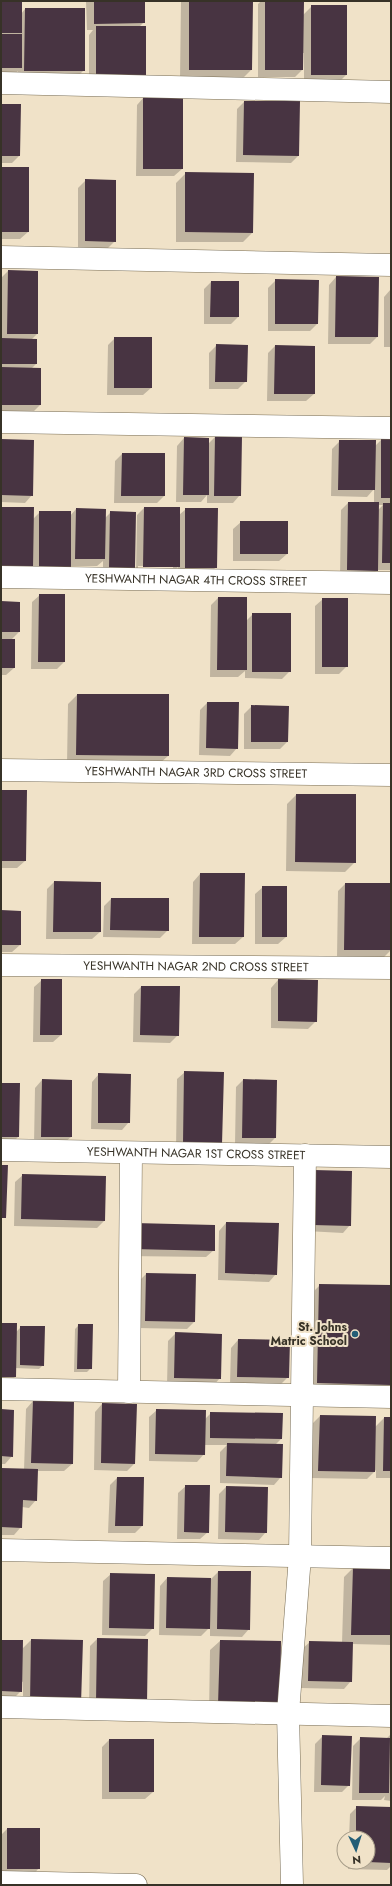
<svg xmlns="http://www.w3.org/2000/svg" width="392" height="1886" viewBox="0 0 392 1886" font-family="Jost,sans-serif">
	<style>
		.shadow { fill: #0003; fill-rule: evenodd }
		.building { fill: #483442 }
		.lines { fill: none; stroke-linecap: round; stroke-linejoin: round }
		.street-casing { stroke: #786d55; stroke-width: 23 }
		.street { stroke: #fff; stroke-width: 22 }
		.poi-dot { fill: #235e76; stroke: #f0e2c8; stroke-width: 1.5 }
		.labels { text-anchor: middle; stroke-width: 4; stroke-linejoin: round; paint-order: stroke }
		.street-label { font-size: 12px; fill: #373227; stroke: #f0e2c8 }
		.poi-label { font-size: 12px; font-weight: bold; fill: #373227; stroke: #f0e2c8; text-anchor: end }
	</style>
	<rect width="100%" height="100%" fill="#f0e2c8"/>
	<path class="shadow" d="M1,1h20v13l4,-5 59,61 -8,8h-58v-7l-4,4h-13z
		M88,1h56v21l-5,5h6v48l-7,7h-49v-47l4,-5h-6l-1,-28z
		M181,1h71l-1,69 -9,9h-62z
		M261,1h42v14l9,-9 34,69 -7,7h-35v-29h-2v17l-7,7h-37v-73z
		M144,97l38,72 -8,7h-38l1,-71z
		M244,102h55l-1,54 -7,7 -55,-1 1,-53z
		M1,105l18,51 -7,7h-11z
		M1,168l27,64 -8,7h-19z
		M186,173l66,60 -9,9h-67v-59z
		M86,180l29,61 -8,8 -29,-1v-60z
		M8,271l29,63 -6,6 5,24 -5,5 9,36 -7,7h-32v-140v6z
		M336,277l41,60 -7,7h-42l1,-59z
		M276,280l41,44 -7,7h-42v-43z
		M211,282l27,35 -7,7h-27v-35z
		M391,289v58h-7v-50z
		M115,338l36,50 -8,7h-36l1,-50z
		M217,345l29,36 -8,8h-29v-36z
		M275,346l39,48 -8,7h-39l1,-48z
		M215,437l25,58 -7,8h-26v-8l-6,7h-25l1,-56 7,-8 24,6z
		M382,439h9v131h-14l-7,8 -30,-1 1,-67 7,-7h26v-14l-7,8 -36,-1 1,-47 8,-8 35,5zM378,505h5l-5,5z
		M1,440l31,55 -7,8 -24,-1z
		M122,454l42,42 -7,7h-43l1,-42z
		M1,508l32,11 7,-7 30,4 6,-7 29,9 6,-6 23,56 -7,7h-24v-14l-6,5h-27l-38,11z
		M144,508l35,7 7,-6 30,58 -7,8h-31v-8l-7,7 -35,-1 1,-58zM138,566h35v2h-35z
		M241,522l46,32 -8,7h-46v-32z
		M40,595l24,67 -7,7h-26l1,-67z
		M218,598l28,23 7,-7 37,57 -8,8 -37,-1v-7l-7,6h-28l1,-72z
		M323,599l24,67 -8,8h-24v-68z
		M1,602l18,30 -8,8 3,28 -8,7h-5z
		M77,695l91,61 -10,9 -91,-1 1,-60z
		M207,703l30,45 -7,8 -31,-1 1,-45z
		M252,706l35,36 -7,7h-36v-35z
		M1,791l24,70 -8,7h-16z
		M296,795l59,67 -10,10 -59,-1 1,-67z
		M200,874l43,63 -8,7h-43l1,-62z
		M54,882l46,50 -8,7h-46l1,-50z
		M345,884h46v66l-7,7h-47l1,-66z
		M263,887l23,50 -8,7h-23v-50z
		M111,899l57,31 -8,8 -57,-1 1,-31z
		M1,911l19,34 -8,7h-11z
		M42,980l19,55 -8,7h-20l1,-55z
		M278,980l38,41 -8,8 -37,-1v-40z
		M141,987h38l-1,48 -8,8 -37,-1 1,-48z
		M185,1072l36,71 -45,7 1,-71z
		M99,1074l30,48 -7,8 -31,-1 1,-47z
		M42,1080l29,57 -8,7h-29l1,-56z
		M243,1080l32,58 -7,7 -33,-1 1,-57z
		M1,1084h18l-1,53 -7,7h-10z
		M351,1172l-1,53 -7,8 -37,-2z
		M23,1175l81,46 -7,7 -83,-2 1,-44z
		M226,1223l52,1 -2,50 -7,8 -51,-2 1,-49z
		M127,1232l87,18 -8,7 -79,-1z
		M146,1274l48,48 -7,7 -49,-1 1,-47z
		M320,1285l71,1v106l-81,-2 3,-98z
		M1,1324l15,8 5,-5 22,38 -4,4 -24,-1v9l-7,7h-7z
		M79,1325l12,43 -4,4h-13l1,-43z
		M176,1333l44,45 -7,8 -46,-1 1,-44z
		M238,1340l50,37 -7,7h-51l1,-36z
		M33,1401l40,1 -1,62 -8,7h-27l-1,29 -7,8 -7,-1 -1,20 -7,8h-13v-66l23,1 2,-61z
		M102,1404l32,60 -7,7 -33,-1 1,-58z
		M1,1410l11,46 -7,8h-4z
		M157,1410l48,9 6,-6 70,26 -6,6 6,32 -7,8 -54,-2v-31l7,-7h-23v9l-7,8 -48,-1v-44z
		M320,1416l55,1v10l9,-9h7v60h-15v-8l-9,9 -56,-1 2,-55z
		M117,1478h26l-1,48 -7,7h-27l2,-48z
		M186,1486l22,46 -8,7h-23l1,-46z
		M226,1487l40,45 -7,8 -41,-1 1,-45z
		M353,1568h38v77l-39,-1 -1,37 -7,8 -43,-1 1,-39 8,-7 32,1 2,-66z
		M218,1572l31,57 -7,8 -32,-1v-9l-9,9 -42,-1 1,-49 7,-8 44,1z
		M111,1574l42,54 -8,8 -43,-1 1,-54z
		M97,1639l49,64 -57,6 1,-63z
		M31,1640l51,1 -59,69v-28l-2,-1v10l-7,7h-13v-57l21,8z
		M220,1641l60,1 -71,73 1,-65z
		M391,1734v67l-7,-1 1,-4 -4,4h-29l1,-54 8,-8 25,1z
		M323,1736l26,49 -7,7h-28l1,-48z
		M109,1740h44v52l-8,7h-43v-52z
		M357,1807l34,1v58l-4,4 -39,-1v-7h20v-24h-19l1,-24z
		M7,1829l32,39 -7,8 -31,-1v-40z"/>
	<path class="building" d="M1,1h21v32h-21z
		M94,1h51v22l-51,1z
		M189,1h64l-1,69h-63z
		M265,1h39l-1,69h-38z
		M311,5h36v70h-36z
		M25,8h60v63h-61z
		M96,26h50v49h-50z
		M1,34h21v34h-21z
		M143,96l40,1v72h-40z
		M244,101h56l-1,55 -56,-1z
		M1,104h20l-1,52h-19z
		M1,167h28v65h-28z
		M185,172l69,1 -1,60 -68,-1z
		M85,179l31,1v62l-31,-1z
		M8,270l30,1v63h-31z
		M336,276l43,1 -1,60h-43z
		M275,279l44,1 -1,44h-43z
		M211,281h28v36h-29z
		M114,337h38v51h-38z
		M1,338l36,1v25h-36z
		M216,344l32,1 -1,37h-32z
		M275,345l40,1v48h-41z
		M1,367l40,1v37h-40z
		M215,436h27l-1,60h-27z
		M184,437l25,1v57h-26z
		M381,438h10v60h-10z
		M1,439l33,1 -1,56 -32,-1z
		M339,440h37l-1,50h-37z
		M122,453h43v43h-44z
		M348,502h31l-1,69 -31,-1z
		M383,503h8v60h-9z
		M1,507h33l-1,61h-32z
		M144,507h36v60h-37z
		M76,508l30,1 -1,50h-30z
		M185,508h33l-1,60h-32z
		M39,511h32v59h-32z
		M110,511l26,1 -1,56h-26z
		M240,521h48v33h-48z
		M39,594h26v68h-27z
		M218,597h29v73h-30z
		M322,598h26v69h-26z
		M1,601l19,1v30h-19z
		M252,613h39v59h-39z
		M1,639h14v29h-14z
		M77,694h92v62l-93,-1z
		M207,702h32l-1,47 -32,-1z
		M251,705l38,1 -1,36h-37z
		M1,790h26l-1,71h-25z
		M296,794h60v69l-61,-1z
		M200,873h45l-1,64h-45z
		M54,881l47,1v50h-48z
		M345,883h46v67h-47z
		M262,886h25v51h-25z
		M111,898h58v33l-59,-1z
		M1,910l20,1v34h-20z
		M41,979h21v56h-22z
		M278,979l40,1 -1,42 -39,-1z
		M141,986h39l-1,50 -39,-1z
		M184,1071l40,1 -2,72 -39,-1z
		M98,1073l33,1 -1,49h-32z
		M42,1079l30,1v57h-31z
		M243,1079l34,1 -1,58h-34z
		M1,1083h19l-1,54h-18z
		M1,1165h7l-2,53h-5z
		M314,1170l38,1 -1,55 -38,-1z
		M22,1174l84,2 -1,45 -84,-2z
		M226,1222l53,1 -2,52 -52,-2z
		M134,1223l81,2v26l-82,-2z
		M146,1273l50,1 -1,48 -50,-1z
		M319,1284l72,1v100l-74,-2z
		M1,1323h16l-1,54h-15z
		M78,1324h15l-1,45h-15z
		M20,1326h25l-1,40 -24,-1z
		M175,1332l47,2 -1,45 -47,-1z
		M238,1339l52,1 -1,38 -52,-1z
		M33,1400l41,1 -1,63 -42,-1z
		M102,1403l35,1 -2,60 -34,-1z
		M1,1409l13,1 -1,47 -12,-1z
		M156,1409l50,1 -1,45 -50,-1z
		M210,1412l73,1 -1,26 -72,-1z
		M320,1415l56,1 -1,56 -57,-1z
		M384,1417h7v54h-8z
		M227,1443l56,1 -1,34 -56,-2z
		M1,1468l37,1 -1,32 -14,-1 -1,28 -21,-1z
		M117,1477h27l-1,49h-28z
		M185,1485h25l-1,48 -25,-1z
		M226,1486l42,1 -1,46 -42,-1z
		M353,1567h38v68h-40z
		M218,1571h33l-1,59 -33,-1z
		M110,1573l45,1 -1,55 -45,-1z
		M167,1577l44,1 -1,51 -44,-1z
		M97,1638l51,1 -1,64 -51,-1z
		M31,1639l52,1 -2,64 -51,-1z
		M1,1640h22l-1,52 -21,-1z
		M220,1640l61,1 -1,66 -62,-2z
		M309,1641l44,1 -1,40 -44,-1z
		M322,1735l30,1 -2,50 -29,-1z
		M360,1737l30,1 -1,55h-30z
		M109,1739h45v53h-45z
		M356,1806l35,1v56l-23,-1v-24h-12z
		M7,1828h33v41h-33z"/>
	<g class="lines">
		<g class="street-casing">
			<g id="street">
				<path d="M1,83l390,9"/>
				<path d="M1,257l390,8"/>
				<path d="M1,422l390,6"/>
				<path id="s1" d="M1,577l390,6"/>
				<path id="s2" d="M1,770l390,5"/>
				<path id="s3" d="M1,965l390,3"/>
				<path id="s4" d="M1,1150l390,7"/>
				<path d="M1,1389l390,8"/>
				<path d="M129,1392l2,-239"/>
				<path d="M1,1550l390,8"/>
				<path d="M1,1707l390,9"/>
				<path d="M1,1882l135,3"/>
				<path d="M292,1885l-4,-172 12,-157 5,-401"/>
			</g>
		</g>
		<use href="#street" class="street"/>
	</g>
	<circle class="poi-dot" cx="355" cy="1334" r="4"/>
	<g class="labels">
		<g class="street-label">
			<text dy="4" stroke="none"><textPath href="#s1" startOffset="195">YESHWANTH NAGAR 4TH CROSS STREET</textPath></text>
			<text dy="4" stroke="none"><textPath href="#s2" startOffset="195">YESHWANTH NAGAR 3RD CROSS STREET</textPath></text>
			<text dy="4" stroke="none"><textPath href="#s3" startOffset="195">YESHWANTH NAGAR 2ND CROSS STREET</textPath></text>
			<text dy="4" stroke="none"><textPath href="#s4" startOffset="195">YESHWANTH NAGAR 1ST CROSS STREET</textPath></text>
		</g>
		<g class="poi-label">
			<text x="347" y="1331">St. Johns<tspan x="347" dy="14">Matric School</tspan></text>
		</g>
	</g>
	<rect width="392" height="1886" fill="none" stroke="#373227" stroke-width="4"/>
	<g transform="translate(356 1850) rotate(176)"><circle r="19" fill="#f0e2c8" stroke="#a69c88"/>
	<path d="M0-3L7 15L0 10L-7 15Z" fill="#235e76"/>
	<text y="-6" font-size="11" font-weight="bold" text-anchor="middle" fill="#373227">N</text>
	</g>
</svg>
